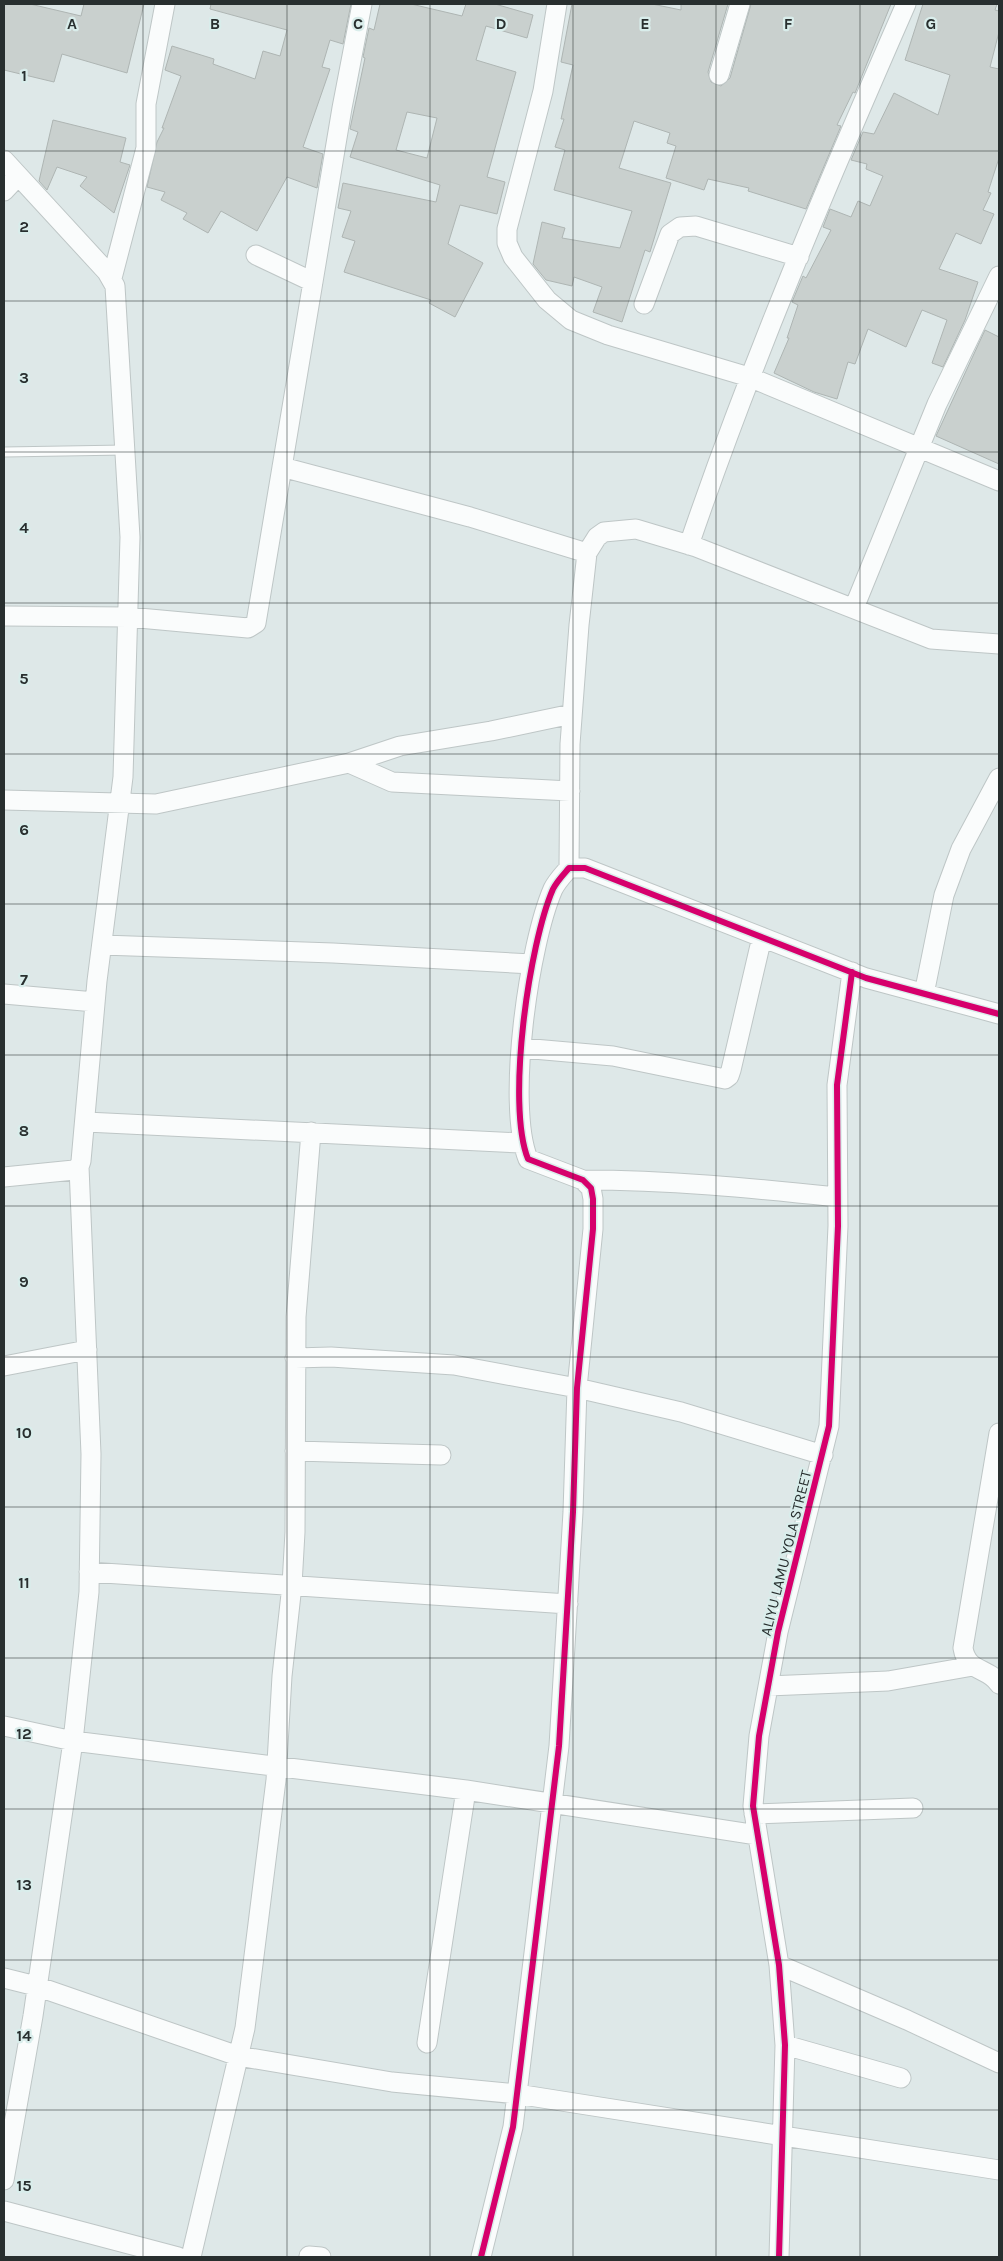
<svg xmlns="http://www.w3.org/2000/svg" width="1003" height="2261" viewBox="0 0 1003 2261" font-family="Karla,sans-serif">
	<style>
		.building { fill: #c9d0ce; stroke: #aeb5b3; fill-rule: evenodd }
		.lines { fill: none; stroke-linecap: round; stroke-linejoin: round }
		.lane-casing { stroke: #bec6c6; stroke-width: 11 }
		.street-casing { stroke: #bec6c6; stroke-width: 21 }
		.lane { stroke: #fafcfc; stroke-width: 9 }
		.street { stroke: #fafcfc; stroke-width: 19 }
		.cycleway-casing { stroke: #d9edeb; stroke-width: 9 }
		.cycleway { stroke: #d6006c; stroke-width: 6 }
		.grid { fill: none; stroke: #282f2f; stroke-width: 1; stroke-opacity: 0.55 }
		.labels { text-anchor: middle; stroke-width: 4.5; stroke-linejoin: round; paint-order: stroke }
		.street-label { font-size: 15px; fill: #282f2f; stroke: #d9edeb }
		.grid-label { font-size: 16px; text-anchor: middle; font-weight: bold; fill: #282f2f; stroke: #d9edeb; stroke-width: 4.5; stroke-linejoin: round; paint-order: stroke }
	</style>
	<rect width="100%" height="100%" fill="#dee8e8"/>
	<path class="building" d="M4,4h26l51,12 3,-12h60l-17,69 -65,-19 -8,28 -50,-12z
		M211,4h140l-8,40 -13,-4 -8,27 8,2 -27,78 20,7 -6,34 -30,-11 -30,54 -36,-20 -13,22 -25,-14 4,-6 -26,-13 4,-8 -18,-5 10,-45 7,-14h-2l19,-52 -16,-6 7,-24 42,13 -1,5 42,15 8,-28 17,5 7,-26 -77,-21z
		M380,4h31l51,12 4,-12h29l38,11 -6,23 -41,-12 -10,34 40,12 -29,105 18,5 -8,32 -37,-9 -12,39 35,19 -28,54 -26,-14 2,-3 -87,-28 11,-31 -13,-4 9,-26 -13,-3 5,-25 93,19 4,-17 -90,-28 8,-25 -8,-3 15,-71 -2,-1 6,-29 5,2zM407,112l30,6 -10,40 -31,-8z
		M572,4h80l29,6v-6h47l-20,68 3,10 10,4 9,-8 21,-74h140l-36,89 -2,-1 -16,33 4,1 -35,83 -58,-18 1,-3 -41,-9 -4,11 -38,-12 10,-32 -9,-3 3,-10 -36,-12 -15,47 52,15 -21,69 -5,-2 -23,72 -29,-10 9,-25 -28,-10 -2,9 -26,-6 -13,-16 9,-42 23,6 -3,10 58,10 12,-37 -78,-21 11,-40 -10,-3 9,-28h-3l12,-54 -12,-3z
		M923,4h74l-2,6 4,1v21l-9,35 9,2v89l-11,34 3,1 -8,17 11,4 -13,30 -25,-11 -17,36 39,13 -13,38 -22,47 -11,-4 15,-43 -25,-10 -16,37 -38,-18 -13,35 -7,-2 -11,37 -23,-7 -40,-19 15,-35h-2l11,-33 -6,-3 11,-26 3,2 25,-48 -8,-3 7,-18 21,8 7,-16 12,5 13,-30 -17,-7 1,-5 -16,-4 12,-28 11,2 20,-41 44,22 12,-40 -45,-15z
		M53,120l73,18 -6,24 10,3 -16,48 -34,-27 7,-9 -30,-10 -10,23 -8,-9z
		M985,330l14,7v127l-63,-28z"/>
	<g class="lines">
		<g class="lane-casing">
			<path id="lane" d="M4,452l121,-2"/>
		</g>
		<g class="street-casing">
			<path id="street" d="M557,4l-14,87 -36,138v14l6,14 34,43 24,20 37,15 141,42 250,104
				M719,75l21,-71
				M4,160l103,112 8,14 15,251 -7,240 -26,204 -16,180 -2,6 -5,3 -70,7
				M4,191l14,-15
				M256,255l57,27
				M112,278l34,-130v-44l19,-100
				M644,304l26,-70 10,-7 16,-1 103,31
				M282,467l188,50 117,36
				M689,545c63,-184 139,-363 217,-541
				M854,608l83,-204 62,-128
				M4,616l124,1 120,11 8,-5 86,-515 20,-104
				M349,763l43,19 178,9
				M4,800l152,4 193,-41 51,-17 91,-15 81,-17
				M569,868l1,-124 9,-119 8,-72 10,-16 7,-5 32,-3 60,18 235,92 68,5
				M102,945l231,8 199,11
				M4,994l91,8
				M924,994l20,-99 17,-46 38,-71
				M522,1048l91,8 112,23 4,-3 2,-6 31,-133
				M86,1122l435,21
				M583,1180c85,0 169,8 254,17
				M295,1358l36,-1 123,8 123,23 104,24 142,43
				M4,1366l83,-16
				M999,1433l-36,215c4,25 26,19 36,36
				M295,1451l146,4
				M89,1572l479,32
				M768,1686l120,-5 85,-15
				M4,1726l69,15 393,49 291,45
				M754,1814l159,-6
				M779,1965l128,55 92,43
				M4,1978l32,8 202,70 154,26 125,12 482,76
				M427,2043l39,-253
				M785,2045l116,33
				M4,2180l29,-164 40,-275 16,-149 2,-138 -12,-287
				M4,2211l174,46
				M309,2256l12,1
				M191,2257l54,-229 31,-248 6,-104 10,-91 3,-53 1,-215 15,-185
				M481,2257l32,-130 46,-381 14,-234 4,-124 16,-159v-30l-2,-11 -8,-8 -55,-21c-22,-55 1,-215 25,-270 4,-8 10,-14 16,-21h16l281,110 133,36
				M779,2257l6,-212 -6,-80 -26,-159 6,-70 19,-104 51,-206 9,-200 -1,-141 15,-113"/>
		</g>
		<use href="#lane" class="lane"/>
		<use href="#street" class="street"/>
		<g class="cycleway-casing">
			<path id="cycleway" d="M481,2257l32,-130 46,-381 14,-234 4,-124 16,-159v-30l-2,-11 -8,-8 -55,-21c-22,-55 1,-215 25,-270 4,-8 10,-14 16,-21h16l281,110 133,36
				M779,2257l6,-212 -6,-80 -26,-159 6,-70 19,-104 51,-206 9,-200 -1,-141 15,-113"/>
		</g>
		<use href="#cycleway" class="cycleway"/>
	</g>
	<path class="grid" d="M143,4v2253M287,4v2253M430,4v2253M573,4v2253M716,4v2253M860,4v2253M4,151h995M4,301h995M4,452h995M4,603h995M4,754h995M4,904h995M4,1055h995M4,1206h995M4,1357h995M4,1507h995M4,1658h995M4,1809h995M4,1960h995M4,2110h995"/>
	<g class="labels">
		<g class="street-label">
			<text transform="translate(786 1553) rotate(-76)" y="5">ALIYU LAMU YOLA STREET</text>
		</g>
	</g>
	<g class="grid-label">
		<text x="72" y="29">A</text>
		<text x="215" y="29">B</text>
		<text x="358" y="29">C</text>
		<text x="501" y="29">D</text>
		<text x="645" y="29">E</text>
		<text x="788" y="29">F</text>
		<text x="931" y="29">G</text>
		<text x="24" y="81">1</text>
		<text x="24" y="232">2</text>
		<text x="24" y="383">3</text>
		<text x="24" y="533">4</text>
		<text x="24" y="684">5</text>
		<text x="24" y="835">6</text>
		<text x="24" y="985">7</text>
		<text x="24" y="1136">8</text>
		<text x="24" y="1287">9</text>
		<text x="24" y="1438">10</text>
		<text x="24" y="1588">11</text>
		<text x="24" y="1739">12</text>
		<text x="24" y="1890">13</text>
		<text x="24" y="2041">14</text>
		<text x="24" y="2191">15</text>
	</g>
	<rect width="1003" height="2261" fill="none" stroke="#282f2f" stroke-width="10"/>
</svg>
